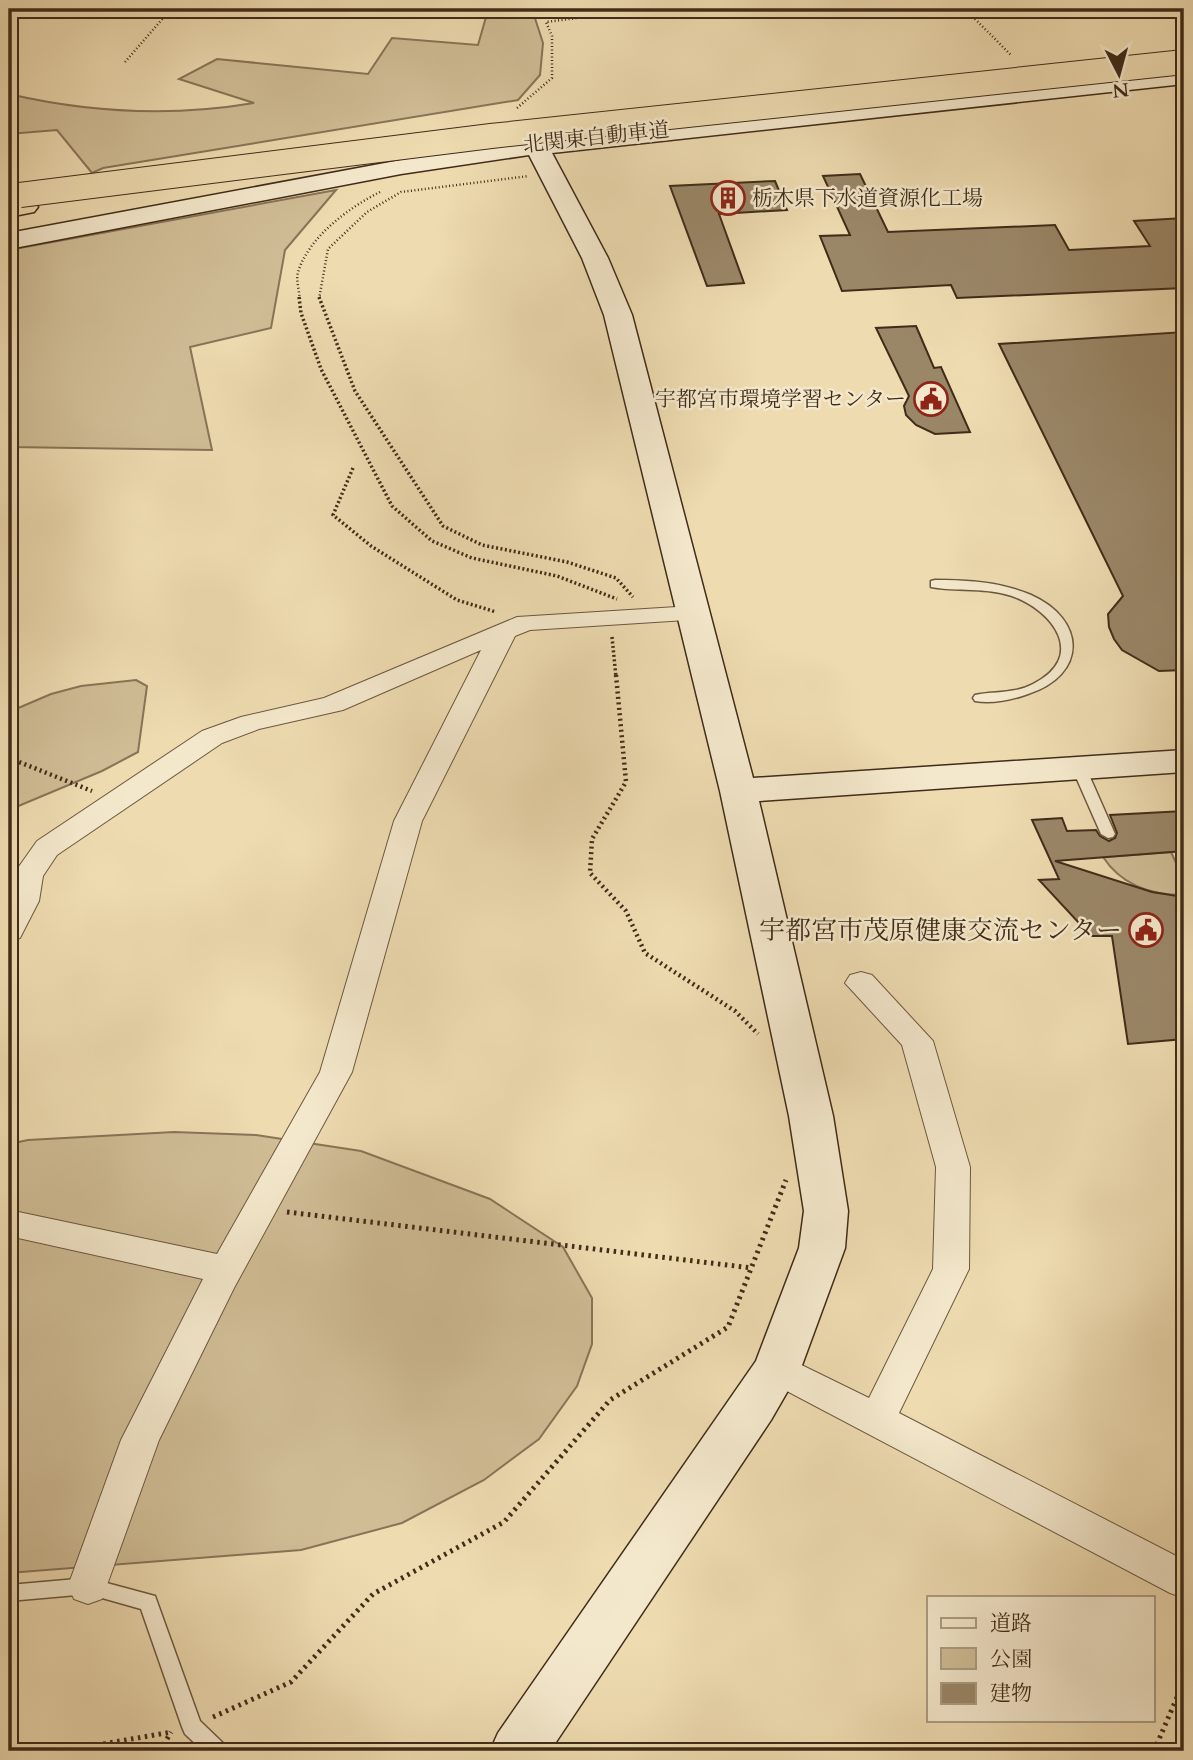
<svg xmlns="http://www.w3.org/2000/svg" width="1193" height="1760" viewBox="0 0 1193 1760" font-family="Cardo,'Noto Serif JP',serif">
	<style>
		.green { fill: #d0bd96; stroke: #887458; stroke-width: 2 }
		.building { fill: #9a8768; stroke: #402c19; stroke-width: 2 }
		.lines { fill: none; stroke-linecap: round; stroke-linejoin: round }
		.lane-casing { stroke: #6c583f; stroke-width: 3 }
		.street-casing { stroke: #6c583f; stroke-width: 2 }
		.secondary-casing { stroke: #402c19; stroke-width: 3 }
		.highway-casing { stroke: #402c19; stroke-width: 3 }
		.path-far3 { stroke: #402c19; stroke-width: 2.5; stroke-dasharray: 1 2.5; stroke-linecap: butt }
		.path-far2 { stroke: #402c19; stroke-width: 3.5; stroke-dasharray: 2 2.5; stroke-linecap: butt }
		.path-far1 { stroke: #402c19; stroke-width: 4.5; stroke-dasharray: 2 3.5; stroke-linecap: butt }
		.path { stroke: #402c19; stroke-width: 5; stroke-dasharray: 2.5 4.5; stroke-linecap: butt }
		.lane { fill: #f4e8cc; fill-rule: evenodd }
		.street { fill: #f4e8cc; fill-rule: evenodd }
		.secondary { fill: #f4e8cc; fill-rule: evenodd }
		.highway { fill: #eedbb0; fill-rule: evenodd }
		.highway-bridge-casing { stroke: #402c19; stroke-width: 26; stroke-linecap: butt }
		.highway-bridge { stroke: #eedbb0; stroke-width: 24 }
		.labels { text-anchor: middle; stroke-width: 5; stroke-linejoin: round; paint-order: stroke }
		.far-street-label { font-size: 21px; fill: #402c19; stroke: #f4e8cc }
		.far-poi-label { font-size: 21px; fill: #402c19; stroke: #f4e8cc; text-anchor: start }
		.poi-label { font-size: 26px; fill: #402c19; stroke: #f4e8cc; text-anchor: end }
	</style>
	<rect width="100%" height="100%" fill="#eedbb0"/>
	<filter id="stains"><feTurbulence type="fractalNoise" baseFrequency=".00286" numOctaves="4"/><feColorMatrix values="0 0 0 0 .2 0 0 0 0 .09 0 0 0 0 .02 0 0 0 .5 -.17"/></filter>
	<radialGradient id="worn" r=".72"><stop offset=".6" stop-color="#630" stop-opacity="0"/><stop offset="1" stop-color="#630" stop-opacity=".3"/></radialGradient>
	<path class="green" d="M476,9h56l11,34 -3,32 -22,25 -415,68 -11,5 -35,-43 -48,4v-40c82,19 162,23 245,9l-75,-24 38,-20 151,15 24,-36 86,7 8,-28z
		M336,190l-51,60 -14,78 -81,19 22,103 -203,-3v-197z
		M136,680l11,6 -9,66 -36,19 -93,39v-98l42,-18 30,-8z
		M1171,852l13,28v15c-32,0 -62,-9 -81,-38z
		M174,1132l82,3 105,16 129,48 73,48 29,51v46l-15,42 -38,53 -55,41 -82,43 -101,27 -292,23v-429l19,-4z"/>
	<path class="building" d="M860,174l28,58 167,-7 14,25 81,-4 -16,-25 50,-3v70l-227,10 -6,-13 -109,6 -22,-55 30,-1 -27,-59z
		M775,181l12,29 -68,4 25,69 -37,3 -37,-100z
		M916,326l18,42 7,-1 29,65 -35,2 -19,-9 -10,-10 -2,-9 5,-10 -33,-68z
		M1184,332v338l-25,1 -37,-21 -8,-11 -5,-12 -1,-13 15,-18 -124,-252z
		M1184,811v40l-129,10 97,31 32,5v142l-56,5 -16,-108h-21l-52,-56 20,-1 -27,-59 30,-2 5,13 29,-1 4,6 9,5 6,-3 2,-5 -7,-18z"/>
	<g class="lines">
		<g class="lane-casing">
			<path id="lane" d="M935,580c33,0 66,2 96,15 56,25 56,80 -3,99 -16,6 -37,10 -53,7l-2,-3 2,-3c19,-4 39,-1 58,-11 54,-27 21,-73 -21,-88 -28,-9 -54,-4 -81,-9v-6z
				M1079,764l7,4 29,66 -2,3 -5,1 -7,-4 -29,-66z
				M88,1578l67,18 45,125 24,23 3,7h-24l-18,-17 -3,-7 -41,-118 -53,-15 -79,7v-16z"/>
		</g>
		<g class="street-casing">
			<path id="street" d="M693,606l9,3 4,5 -4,5 -172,11 -15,6 -93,185 -70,251 -118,216 -75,152 -57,159 -14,5 -14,-5 -6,-13 53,-146 82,-161 -194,-43v-26l208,44 103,-182 74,-251 87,-171 -138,60 -84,19 -37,14 -165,112 -14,21 -4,25 -19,37 -11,3v-40l4,-26 24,-34 165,-110 39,-14 83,-19 193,-81z
				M861,972l11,3 61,66 37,126 -1,102 -70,144 285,147v38l-14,-5 -406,-214 -6,-11 6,-11 13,-4 92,45 64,-129 3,-102 -34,-122 -57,-62 5,-8z"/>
		</g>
		<g class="secondary-casing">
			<path id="secondary" d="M1184,70v14l-632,69 56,105 24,57 121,463 431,-28v22l-425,29 74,315 15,95 -3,37 -44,120 -30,52 -221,331h-60l8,-18 258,-372 43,-113 5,-37 -15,-95 -69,-325 -116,-476 -22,-57 -53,-103 -128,19 -392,75v-16l392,-73 136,-20z"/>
		</g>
		<g class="highway-casing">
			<path id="highway" d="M25,199l9,3 4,5 -4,5 -25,5v-16z"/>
		</g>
		<path class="path-far3" d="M965,9l46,46
			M125,62l46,-53
			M517,108l35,-30v-42l-6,-14 102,-13
			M300,299c-1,-8 -4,-19 -2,-27 11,-35 50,-64 82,-80
			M319,299l9,-50 39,-37 34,-20 128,-16"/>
		<path class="path-far2" d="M299,297l2,16 20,56 71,137 40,35 40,17 85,18 60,23
			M319,297l36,94 88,135 39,19 85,17 49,16 17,19
			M353,468l-20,47 38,31 86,54 39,12
			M612,637l4,40"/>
		<path class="path-far1" d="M616,675l10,107 -34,57 -2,34 36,38 19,42 90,58 23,23
			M9,758l83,33"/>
		<path class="path" d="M287,1212l465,56
			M213,1717l78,-35 82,-88 131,-72 106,-122 118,-73 58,-147
			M62,1751l110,-19
			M160,1751l11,-19
			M1154,1751l30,-70"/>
		<use href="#lane" class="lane"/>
		<use href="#street" class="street"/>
		<use href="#secondary" class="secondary"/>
		<use href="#highway" class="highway"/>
		<g class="highway-bridge-casing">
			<path id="highway-bridge" d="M20,195l471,-59 693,-74"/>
		</g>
		<use href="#highway-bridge" class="highway-bridge"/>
	</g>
	<defs>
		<g id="building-ring" transform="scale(1.75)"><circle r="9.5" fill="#f4e8cc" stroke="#8f2418" stroke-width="1.5"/><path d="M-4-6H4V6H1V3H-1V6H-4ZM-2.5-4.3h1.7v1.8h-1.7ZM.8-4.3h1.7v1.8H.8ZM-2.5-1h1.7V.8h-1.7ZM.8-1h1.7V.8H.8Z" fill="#8f2418"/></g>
		<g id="civic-ring" transform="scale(1.75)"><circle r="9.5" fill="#f4e8cc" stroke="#8f2418" stroke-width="1.5"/><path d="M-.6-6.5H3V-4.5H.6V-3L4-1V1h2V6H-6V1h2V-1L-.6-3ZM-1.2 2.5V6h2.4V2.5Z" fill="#8f2418"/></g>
	</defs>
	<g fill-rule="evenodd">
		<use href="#building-ring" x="728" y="198"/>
		<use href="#civic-ring" x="931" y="399"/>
		<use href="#civic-ring" x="1146" y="930"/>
	</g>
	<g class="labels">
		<g class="far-street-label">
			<text transform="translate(596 137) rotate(-6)" y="7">北関東自動車道</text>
		</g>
		<g class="far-poi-label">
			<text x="752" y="205">栃木県下水道資源化工場</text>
			<text x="906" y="406" text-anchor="end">宇都宮市環境学習センター</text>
		</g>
		<g class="poi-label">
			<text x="1122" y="939">宇都宮市茂原健康交流センター</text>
		</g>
	</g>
	<rect width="1193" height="1760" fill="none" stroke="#eedbb0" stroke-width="35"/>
	<rect x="10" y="10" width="1172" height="1739" fill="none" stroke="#402c19" stroke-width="3.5"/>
	<rect x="18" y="18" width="1158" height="1725" fill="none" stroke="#402c19" stroke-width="2"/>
	<rect x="927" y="1596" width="228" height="126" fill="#f4e8cc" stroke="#ac9d84" stroke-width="2"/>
	<rect x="941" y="1618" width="35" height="10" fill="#f4e8cc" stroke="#ac9d84" stroke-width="2"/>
	<text x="990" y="1630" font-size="21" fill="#402c19">道路</text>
	<rect x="941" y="1648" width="35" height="21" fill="#d0bd96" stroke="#ac9d84" stroke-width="2"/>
	<text x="990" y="1666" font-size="21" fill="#402c19">公園</text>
	<rect x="941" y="1683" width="35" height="21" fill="#9a8768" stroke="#ac9d84" stroke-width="2"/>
	<text x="990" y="1700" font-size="21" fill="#402c19">建物</text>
	<g transform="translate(1119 74) rotate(174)" stroke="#f4e8cc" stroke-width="5" paint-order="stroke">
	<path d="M0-5L12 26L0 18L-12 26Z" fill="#402c19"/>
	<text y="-10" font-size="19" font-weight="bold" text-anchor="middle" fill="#402c19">N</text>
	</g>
	<rect width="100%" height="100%" filter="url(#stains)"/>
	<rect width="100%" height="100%" fill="url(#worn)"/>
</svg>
